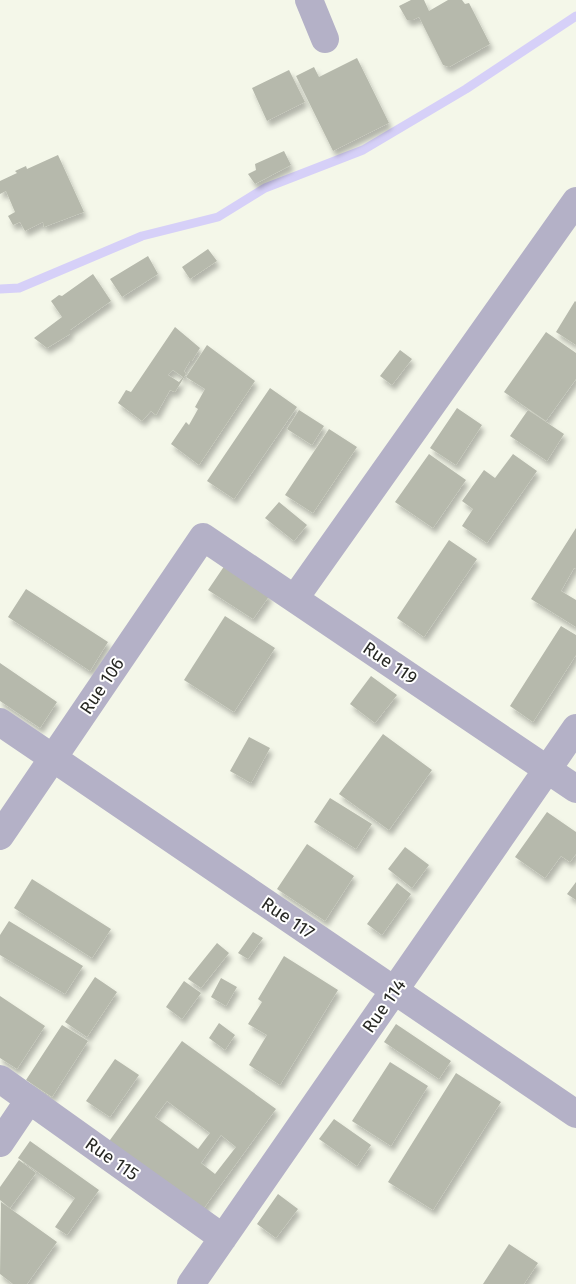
<svg xmlns="http://www.w3.org/2000/svg" width="576" height="1284" viewBox="0 0 576 1284" font-family="'Fira Sans',sans-serif">
	<style>
		.lines { fill: none; stroke-linecap: round; stroke-linejoin: round }
		.stream { stroke: #d6d0f8; stroke-width: 9 }
		.building { fill: #b6b9ac; fill-rule: evenodd; filter: url(#shadow) }
		.minor { stroke: #b4b1c7; stroke-width: 28 }
		.labels { text-anchor: middle; stroke-width: 4; stroke-linejoin: round; paint-order: stroke }
		.street-label { font-size: 18px; fill: #272823; stroke: #fff }
	</style>
	<defs>
		<filter id="shadow"><feDropShadow dx="3" dy="5.5" stdDeviation="2.5" flood-color="#0004"/></filter>
	</defs>
	<rect width="100%" height="100%" fill="#f4f7e9"/>
	<g class="lines">
		<path class="stream" d="M0,289l19,-1 123,-52 76,-19 47,-29 98,-38 103,-61 110,-73"/>
	</g>
	<path class="building" d="M411,0h13l5,11 19,-11h14l3,4 4,-1 21,41 -41,23 -6,-2 -24,-48 -6,3h-6l-8,-14z
		M357,58l32,65 -56,28 -37,-75 18,-9 5,10z
		M289,70l16,32 -38,19 -15,-33z
		M284,151l7,14 -36,19 -7,-10 8,-4 -1,-6z
		M58,155l26,57 -40,15 -1,-5 -18,9 -5,-9 -7,3 -5,-9 7,-4 -9,-21 -6,3v-13l17,-8 -2,-2 11,-5 1,3z
		M208,249l9,12 -27,18 -8,-12z
		M148,256l10,18 -36,23 -12,-18z
		M93,274l18,27 -41,29v4l-23,14 -13,-10 28,-21 -11,-16 8,-6 3,1z
		M575,301l1,1v43l-20,-13z
		M175,327l25,21 -8,13h-2l-6,10 2,3 -11,18 -5,-2 -14,25 -5,-4 -9,10 -24,-18 8,-13 5,2zM173,370l10,7 -4,5 -11,-7z
		M546,332l30,21v26l-30,42 -42,-29z
		M207,345l48,36 -56,84 -28,-21 15,-22 3,3 9,-16 -3,-2 10,-18 -19,-12z
		M400,350l12,9 -20,26 -12,-9z
		M270,388l27,19 -63,92 -27,-18z
		M457,408l25,17 -26,40 -26,-17z
		M299,410l25,16 -12,19 -25,-16z
		M528,410l36,24 -17,27 -37,-25z
		M329,429l28,18 -44,66 -28,-18z
		M429,454l37,26 -33,48 -38,-26z
		M513,454l24,17 -50,72 -25,-17 11,-17 -11,-8 22,-31 11,8z
		M279,502l28,23 -13,16 -29,-23z
		M576,528v41l-2,-1 -13,23 15,9v27l-45,-28z
		M449,540l28,19 -53,78 -27,-19z
		M225,565l45,30 -17,24 -45,-29z
		M26,589l82,53 -18,29 -82,-54z
		M225,616l50,32 -41,64 -50,-32z
		M561,626l15,9v20l-43,67 -23,-16z
		M0,663l57,39 -17,26 -40,-27z
		M371,676l26,19 -22,28 -25,-19z
		M383,734l49,36 -43,60 -50,-36z
		M249,737l21,11 -19,35 -21,-12z
		M330,798l42,26 -16,25 -42,-27z
		M547,812l29,20v22l-6,8 -9,-6 -16,22 -30,-21z
		M307,844l47,32 -29,45 -48,-32z
		M405,847l24,18 -17,23 -24,-19z
		M32,879l79,50 -19,29 -78,-50z
		M576,882v18l-9,-6z
		M397,883l14,11 -29,41 -15,-11z
		M9,921l74,45 -18,28 -65,-39v-20z
		M253,932l10,6 -15,21 -10,-6z
		M217,943l12,10 -28,35 -13,-9z
		M284,956l54,34 -58,95 -31,-20 18,-30 -19,-11 14,-22 -4,-3z
		M95,977l22,15 -30,45 -22,-15z
		M221,978l16,9 -11,19 -15,-9z
		M184,981l17,12 -19,26 -16,-12z
		M0,996l45,30 -28,43 -17,-11z
		M219,1023l16,12 -10,15 -16,-12z
		M396,1024l55,37 -12,18 -55,-37z
		M62,1025l26,16 -36,56 -26,-17z
		M182,1041l94,68 -80,110 -94,-68zM167,1101l43,32 -12,16 -43,-32zM221,1135l15,12 -21,27 -14,-11z
		M115,1059l24,16 -29,42 -24,-16z
		M390,1062l38,24 -37,60 -39,-25z
		M456,1073l45,29 -68,108 -45,-28z
		M334,1119l37,26 -14,21 -38,-27z
		M30,1141l69,49 -32,45 -12,-8 20,-29 -57,-40z
		M19,1160l17,13 -26,35 -10,-8v-13z
		M278,1194l20,15 -22,29 -19,-14z
		M1,1202l56,40 -30,42h-14l-13,-10z
		M509,1244l29,19 -14,21h-41z"/>
	<g class="lines">
		<path class="minor" d="M309,0l16,39
			M295,598l281,-397
			M0,722l576,392
			M0,836l203,-299 373,252
			M0,1079l223,159
			M0,1143l29,-43
			M191,1284l385,-556"/>
	</g>
	<g class="labels">
		<g class="street-label">
			<text transform="translate(390 663) rotate(34)" y="6">Rue 119</text>
			<text transform="translate(102 686) rotate(-56)" y="6">Rue 106</text>
			<text transform="translate(288 918) rotate(34)" y="6">Rue 117</text>
			<text transform="translate(384 1006) rotate(-55)" y="6">Rue 114</text>
			<text transform="translate(112 1159) rotate(35)" y="6">Rue 115</text>
		</g>
	</g>
</svg>
